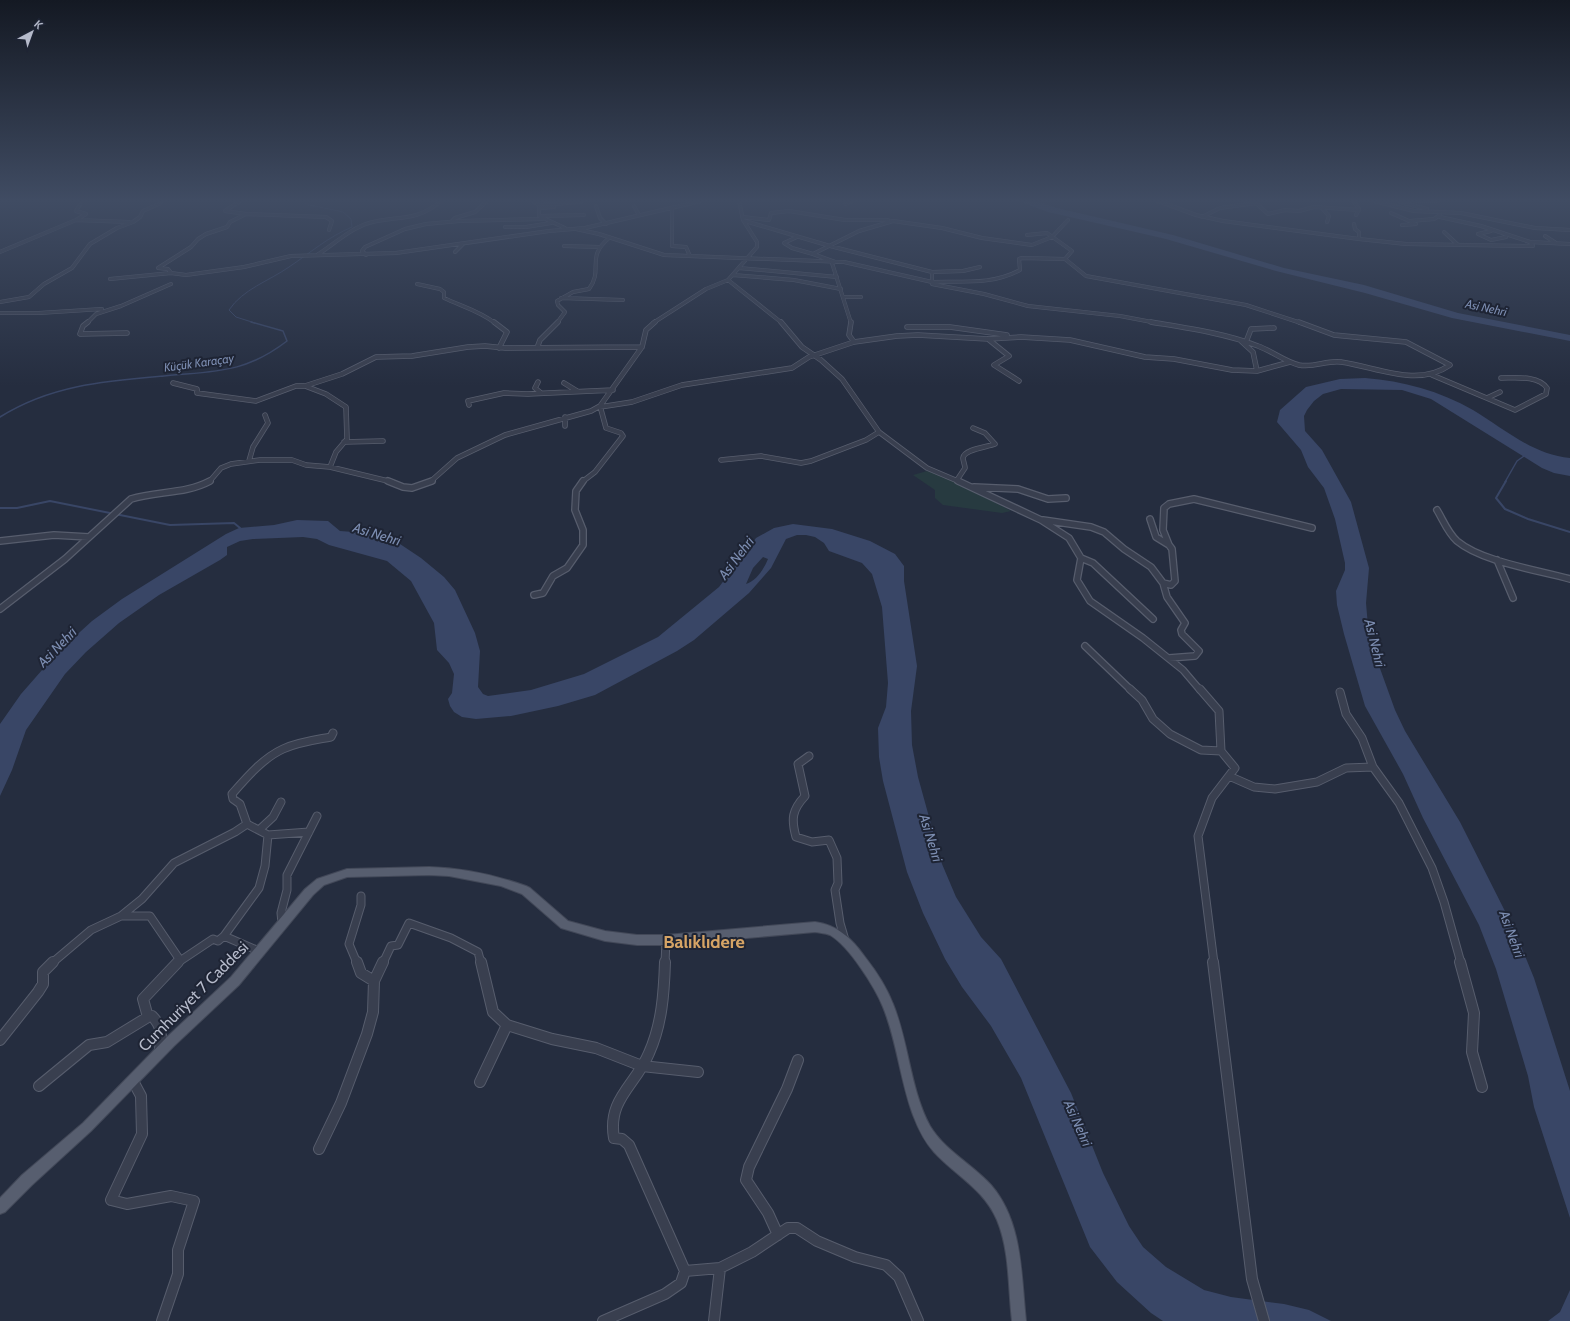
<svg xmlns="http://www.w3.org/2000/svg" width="1570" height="1321" viewBox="0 0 1570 1321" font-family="Cabin,sans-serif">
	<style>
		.green { fill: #273a40 }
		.water { fill: #394666; fill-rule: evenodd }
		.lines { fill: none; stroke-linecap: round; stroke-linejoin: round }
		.stream-far2 { stroke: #394666; stroke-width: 1 }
		.stream-far1 { stroke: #394666; stroke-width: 1.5 }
		.stream { stroke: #394666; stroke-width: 2 }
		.minor-far4-casing { stroke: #575d6d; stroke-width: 4 }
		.minor-far3-casing { stroke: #575d6d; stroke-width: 5.5 }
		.minor-far2-casing { stroke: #575d6d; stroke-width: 8 }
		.minor-far1-casing { stroke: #575d6d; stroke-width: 9 }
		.minor-casing { stroke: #575d6d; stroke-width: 12 }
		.major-casing { stroke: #424858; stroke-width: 2 }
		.minor-far4 { stroke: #393f4f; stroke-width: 3 }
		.minor-far3 { stroke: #393f4f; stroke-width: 4 }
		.minor-far2 { stroke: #393f4f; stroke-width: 5.5 }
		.minor-far1 { stroke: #393f4f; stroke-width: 7 }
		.minor { stroke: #393f4f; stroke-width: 10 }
		.major { fill: #575e6f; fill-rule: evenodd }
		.labels { text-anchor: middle; stroke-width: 4; stroke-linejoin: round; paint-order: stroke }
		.far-water-label { font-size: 12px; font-style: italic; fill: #7c8db1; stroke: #1e2434 }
		.water-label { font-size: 14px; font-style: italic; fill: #7c8db1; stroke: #1e2434 }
		.near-street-label { font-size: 16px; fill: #b5baca; stroke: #1e2434 }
		.near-quarter-label { font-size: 18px; font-weight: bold; fill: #d5a365; stroke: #1e2434 }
	</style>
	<rect width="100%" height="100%" fill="#252d3f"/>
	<path class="green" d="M927,471l24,8 60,32 -9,2 -59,-8 -8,-7v-8l-22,-15z"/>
	<path class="water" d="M1019,201h17l21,7 116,27 111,33 80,17 94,28 112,22v6l-118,-23 -87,-25 -89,-22 -110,-32 -118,-27z
		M1365,378c38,3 75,13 108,32 30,18 60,45 97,48v18l-16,-3 -12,-5 -111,-69 -29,-9 -61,-1 -18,5 -9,7 -7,9 -3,6 1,15 17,19 29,52 18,66 -3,35 3,35 26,72 10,21 55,91 54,107 20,49 36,113v127l-36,-111 -6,-31 -32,-107 -17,-44 -56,-107 -20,-44 -38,-68 -21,-72 -7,-29 -1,-14 9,-21v-7l-10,-44 -11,-31 -16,-21 -7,-17 -24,-28 3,-12 26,-23 34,-8z
		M297,520l31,1 12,10 27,2 24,5 30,20 23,19 11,13 20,43 5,18 -2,36 5,7 5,2 43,-6 53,-16 74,-37 61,-50 37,-49 18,-10 19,-4 39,5 38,12 25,13 9,12v15l13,85 -6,45 1,34 6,32 24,87 14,33 25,40 20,22 70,134 32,80 26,53 14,21 23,20 38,23 27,7 53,7 25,6 22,11h-168l-12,-8 -34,-31 -27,-35 -69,-169 -30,-52 -29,-39 -17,-28 -22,-46 -16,-41 -24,-91 -4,-24 -1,-29 8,-21 2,-24 -6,-76 -10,-33 -10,-11 -33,-12 -5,-8 -9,-6 -9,-2h-9l-11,4 -15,29 -22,25 -55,47 -17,11 -82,44 -37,11 -47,10 -35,3 -14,-2 -8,-5 -4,-6 -2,-7 4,-6 2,-19 -5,-11 -12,-13 -3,-27 -23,-42 -24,-20 -58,-16 -12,-6 -14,-2 -50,2 -13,2 -13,6v8l-7,5 -61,35 -40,28 -33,29 -21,22 -39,56 -14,40 -12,26v-72l21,-30 36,-41 35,-32 30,-22 104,-65 13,-6 35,-3zM763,557l5,2c-4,10 -12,22 -22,25l7,-16z
		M1570,1290v31h-22l12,-9z"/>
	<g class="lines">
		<path class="stream-far2" d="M255,323l-19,-6 -7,-7c14,-21 40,-29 60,-43 21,-14 39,-30 63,-40l-1,-8 -8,-7 -38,-8 -3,-3"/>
		<path class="stream-far1" d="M0,417c51,-32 105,-36 164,-41 50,-5 80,-2 123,-35l-4,-10 -32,-9
			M1505,482l12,-21 7,-5"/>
		<path class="stream" d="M1506,481l-10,17 9,11 23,10 42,13
			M0,508h17l33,-7 120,24 64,-2 6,5"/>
		<g class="minor-far4-casing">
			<path id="minor-far4" d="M240,201l-15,10 21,3
				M533,201l6,4v11l26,12
				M1158,201l38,14 27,6 136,18 47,5 127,2 -3,-4
				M1356,201l-2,1 5,7 -3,6
				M1374,201l40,10 47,2 74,15 35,2
				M1416,201h21
				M1400,202l27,7
				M1256,203l12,11 17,-4 14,1 15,-4 45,3
				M845,204l7,-3
				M539,205l42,-3
				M596,206l4,12 6,6
				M634,206l5,9
				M1321,207l8,9 -2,6
				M539,208l15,-1
				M672,208v38l14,1 4,9
				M1391,213l25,11 -14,1
				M539,216l45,-1
				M743,217l26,3 2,-7 18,-2 56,9h43
				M1202,217l18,-9 36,-5 -3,-2
				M1440,217l41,9 49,16 40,2
				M76,220l53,2
				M452,221l3,-3 20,-6 12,-11
				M745,221l85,25 102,26v10
				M1410,221l24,-2 6,-4
				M1354,224l1,5 4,3v7
				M505,227h21l25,-4
				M576,229l23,5 65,21 180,7 88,20
				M329,230l3,-9 -6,-4 -80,-3 -16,8 -3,5 -21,7 -8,5 -7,8 -33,21 10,1 3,4 15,2 58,-8 47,-11 105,-3 153,-22 36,-3 116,-27
				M1491,231l-13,3 13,6 15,-3
				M1444,232l13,12
				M1027,235l20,-2 25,18 -7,8
				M1545,236l11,7
				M797,237l-13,6 8,5 21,6
				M564,246l35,1
				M0,252l76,-32 10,-6 -10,-3 6,-10
				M455,252l9,-9
				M317,255c16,-10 34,-27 52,-32 29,-8 46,0 72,-22
				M366,255l-4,-4 3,-4 40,-18 21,-5 33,-3 83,-2
				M739,268l98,9
				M932,272l31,-1 17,-4
				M733,275l61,5 47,9
				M110,279l61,-6
				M728,280l54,43
				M932,282v2l52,10 44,12 92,10 37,7
				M932,282c30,-1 61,3 88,-12l-1,-11 3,-1 43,1 21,17 160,29 55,18
				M417,284l23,5 4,3v6c17,8 36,13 51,25
				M844,297h17
				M561,298l62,2
				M0,302l29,-5 15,-13 28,-16 18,-24 27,-16 16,-6 7,-5 3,-6 18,-8v-2
				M0,313h39l63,-4
				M87,323l9,-9 25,-8 50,-22
				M557,323l8,-11 -7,-7 -1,-4 16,-9 16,-3c15,-20 -4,-31 20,-51
				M653,323l53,-34 22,-9 29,-33v-5l-14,-22 -4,-19
				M851,323l-19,-60 3,-1 -22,-8 46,-23 34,-10 49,7 40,10 50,7 20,-8 16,-17"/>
		</g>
		<g class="minor-far3-casing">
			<path id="minor-far3" d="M88,322l-5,4 -3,8 47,-1
				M494,322l13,10 -8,16
				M781,322l21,25 19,13 21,19 37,53 48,36 33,14
				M851,322l-2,13 5,7
				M1151,322c36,6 73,11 107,24 14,5 26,15 41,19 15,3 28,-5 42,-3 36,5 76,26 109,3l-44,-23 -72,-7 -35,-13
				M907,327h43l57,8
				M988,339l21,17 -15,9 25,16
				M1241,341l12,11 4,19
				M1246,342l5,-13 23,-1
				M537,348l3,-8 18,-18
				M1432,375l83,35 31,-16 1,-6c-9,-13 -32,-10 -46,-10
				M538,382l-3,6 6,5
				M173,383l24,6v4l59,8 40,-15h9l21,8 20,13 1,32 -11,13 -6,15
				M564,383l13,8
				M305,386l37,-12 34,-17 36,-1 56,-9 17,-1 20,2 137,-1
				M1487,398l13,-6
				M469,405l-1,-4 36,-8 24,1 85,-4
				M600,407l32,-5 50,-17 110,-17 17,-11 45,-15 43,-6 21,-1 70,4 33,-2 49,3 75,17 29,2 58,11 25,1 33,-9
				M565,417v9
				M344,442l39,-1
				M721,460l40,-4 40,7 10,-2 55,-21 13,-8
				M249,461l4,-14 15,-24 -3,-8
				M957,480l8,-12c0,-3 -2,-7 -2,-10 1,-9 25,-11 32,-14l-10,-11 -12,-5
				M209,482l12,-14 10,-4 29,-4h32l14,5 24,2 62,15
				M430,482l27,-24 48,-23 86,-24 9,-5 42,-59 4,-17 9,-8
				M582,482l13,-10 28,-36 -2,-3 -15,-5 -6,-22"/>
		</g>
		<g class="minor-far2-casing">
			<path id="minor-far2" d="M388,481l15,6 9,1 20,-7
				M958,481l83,39 28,18 12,20 -4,22 13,21 53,37 40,32 17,20
				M974,487l44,2 30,10 18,-1
				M1437,510c6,10 11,23 20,31 25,21 81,29 113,38
				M1043,520l48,7 13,5 20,17 27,18 12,16 8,2 4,-4 -3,-32 -3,-4 -13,-8 -6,-18
				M0,541l54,-6 35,2
				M1169,545l-6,-15 1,-22 5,-4 25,-5 118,29
				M1081,558l12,5 60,56
				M1497,560l16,38
				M1163,583l4,14 18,26 -4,7 1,4 17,17 -4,5 -26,2
				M534,595l9,-2 10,-17 14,-8 16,-23v-15l-8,-20 1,-19 7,-10
				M0,609l65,-50 66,-60c26,-8 55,-5 79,-18
				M1085,646l46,44"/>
		</g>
		<g class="minor-far1-casing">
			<path id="minor-far1" d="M1130,689l12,11 11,19 17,15 31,16 20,1
				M1200,689l19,22 2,40 14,17 -23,30 -14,38 16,127
				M1340,692l6,22 16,24 11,29 26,36 33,65 12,34 17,61
				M809,756l-11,8 7,32c-13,14 -14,23 -9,41l16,5 17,-2 8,18 1,25 -3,7 5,33 5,17
				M1229,776l25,11 21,2 42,-7 29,-14 27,-1
				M259,830l14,-13 8,-15
				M268,835l41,-3
				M121,916h29l30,44
				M282,923l-1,-10 6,-23v-15l30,-59
				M261,952l-37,-16 35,-48 6,-22 3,-31 -21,-11 -7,-20 -7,-5 -1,-5c14,-16 31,-36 51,-45 15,-7 32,-9 48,-12l2,-4
				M52,963l39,-33 30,-14 21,-17 32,-36 61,-31 12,-8
				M177,963l36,-24 5,2 6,-5
				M357,963l-8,-19 12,-39v-9
				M383,963l8,-17 7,-1 11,-22 42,15 27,14 3,11
				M665,963l1,-23"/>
		</g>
		<g class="minor-casing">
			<path id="minor" d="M481,962l12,50 14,13 45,14 44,9 46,18 56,6
				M665,962c-1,31 -3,62 -16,91 -13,32 -42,46 -35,85l8,1 7,6 56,126
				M1213,962l39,317 12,42
				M1460,962l14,51 -2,39 10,35
				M374,981l9,-19
				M148,1017l-5,-18 35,-37
				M0,1040l38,-48 5,-8v-12l10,-10
				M133,1081l8,15 1,38 -31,66 16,4 44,-8 23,5 -16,49v24l-16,47
				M480,1082l27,-57
				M39,1086l50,-41 18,-3 41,-25 4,-1c10,10 10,19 8,33
				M319,1149l22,-46 26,-69 6,-22 1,-31 -13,-8 -4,-11
				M778,1235l-10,-22 -22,-33 3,-13 38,-78 11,-29
				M603,1321l62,-27 16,-11 4,-12 35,-3 32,-16 36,-24h9l20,13 38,16 31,8 13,12 19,44
				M714,1321l6,-53"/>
		</g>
		<g class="major-casing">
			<path id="major" d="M429,867c33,1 66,8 97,19l4,2 38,33 37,10 32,4h29l149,-13c23,3 37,17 50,35 11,14 22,31 28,47 16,39 17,85 37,122 15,25 42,38 61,59 32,37 30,90 35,136h-14c-4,-33 -2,-70 -15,-101 -13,-31 -42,-45 -63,-68 -10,-11 -16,-24 -21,-37 -13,-35 -16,-74 -30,-108 -8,-20 -34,-61 -53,-72 -5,-2 -10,-2 -15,-3l-149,13h-29l-32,-4 -44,-13 -39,-34 -21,-8 -52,-10 -20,-1 -82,2 -23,8 -11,10 -74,90 -65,61 -83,85 -59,54 -27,27 -5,2v-16l22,-23 61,-52 83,-85 65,-61 74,-88 12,-10 30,-10z"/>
		</g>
		<use href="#minor-far4" class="minor-far4"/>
		<use href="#minor-far3" class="minor-far3"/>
		<use href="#minor-far2" class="minor-far2"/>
		<use href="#minor-far1" class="minor-far1"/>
		<use href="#minor" class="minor"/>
		<use href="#major" class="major"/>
	</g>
	<linearGradient id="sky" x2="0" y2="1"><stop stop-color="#141923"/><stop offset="0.52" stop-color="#404c63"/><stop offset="1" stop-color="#404c63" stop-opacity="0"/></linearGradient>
	<rect width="1570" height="386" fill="url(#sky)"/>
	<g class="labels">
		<g class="far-water-label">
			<text transform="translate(1486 308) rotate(12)" y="4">Asi Nehri</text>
			<text transform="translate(199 363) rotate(-8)" y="4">Küçük Karaçay</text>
		</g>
		<g class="water-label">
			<text transform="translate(377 534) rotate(17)" y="5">Asi Nehri</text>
			<text transform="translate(736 558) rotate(-53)" y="5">Asi Nehri</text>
			<text transform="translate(1375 643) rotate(76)" y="5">Asi Nehri</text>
			<text transform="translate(57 647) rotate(-46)" y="5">Asi Nehri</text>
			<text transform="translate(931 838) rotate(73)" y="5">Asi Nehri</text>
			<text transform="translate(1512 934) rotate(70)" y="5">Asi Nehri</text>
			<text transform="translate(1078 1123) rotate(66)" y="5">Asi Nehri</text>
		</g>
		<g class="near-street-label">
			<text transform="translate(193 996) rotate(-45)" y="6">Cumhuriyet 7 Caddesi</text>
		</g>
		<g class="near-quarter-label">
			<text x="704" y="948">Balıklıdere</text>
		</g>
	</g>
	<g transform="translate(32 32) rotate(41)" stroke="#1e2434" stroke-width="3" paint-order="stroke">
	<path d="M0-3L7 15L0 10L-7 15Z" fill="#b5baca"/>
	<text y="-6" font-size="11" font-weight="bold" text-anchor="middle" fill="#b5baca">K</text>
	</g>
</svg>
